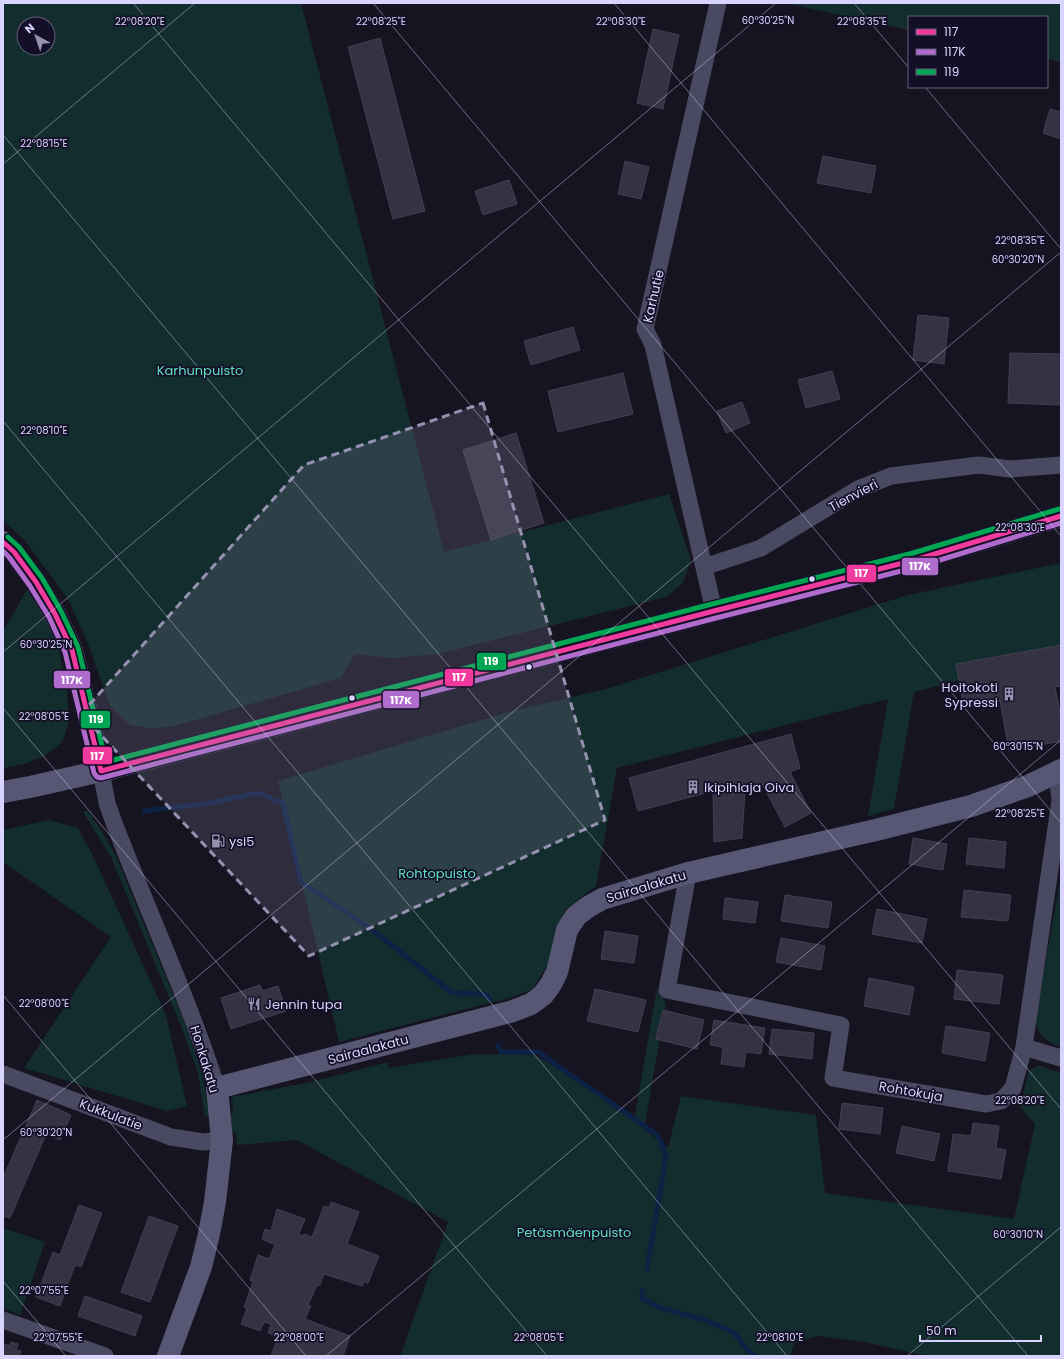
<svg xmlns="http://www.w3.org/2000/svg" width="1064" height="1359" viewBox="0 0 1064 1359" font-family="Poppins,sans-serif">
	<style>
		.green { fill: #132c2d; fill-rule: evenodd }
		.lines { fill: none; stroke-linecap: round; stroke-linejoin: round }
		.stream { stroke: #0d2144; stroke-width: 5 }
		.building { fill: #343243; stroke: #433f54 }
		.street { stroke: #4a4962; stroke-width: 17 }
		.secondary { stroke: #575674; stroke-width: 22 }
		.bus-1-casing { stroke: #130f26; stroke-width: 8 }
		.bus-2-casing { stroke: #130f26; stroke-width: 8 }
		.bus-3-casing { stroke: #130f26; stroke-width: 8 }
		.bus-1 { stroke: #f13a9d; stroke-width: 5 }
		.bus-2 { stroke: #b06ccc; stroke-width: 5 }
		.bus-3 { stroke: #00a651; stroke-width: 5 }
		.marked { fill: #9591b1; fill-opacity: 0.2; stroke: #9591b1; stroke-width: 3; stroke-dasharray: 8 5; stroke-linejoin: round }
		.ticks { fill: none; stroke: #d9d4ff; stroke-width: 1; stroke-opacity: 0.45 }
		.bus-dot { fill: #d9d4ff; stroke: #130f26; stroke-width: 1.5 }
		.labels { text-anchor: middle; stroke-width: 3.5; stroke-linejoin: round; paint-order: stroke }
		.street-label { font-size: 13px; fill: #d9d4ff; stroke: #130f26 }
		.park-label { font-size: 13px; fill: #5fe0c0; stroke: #130f26 }
		.poi-label { font-size: 13px; fill: #d9d4ff; stroke: #130f26; text-anchor: start }
		.ticks-label { font-size: 10px; text-anchor: middle; fill: #d9d4ff; stroke: #130f26; stroke-width: 3.5; stroke-linejoin: round; paint-order: stroke }
		.line-badge { stroke: #130f26; stroke-width: 1.5 }
		.badge-label { font-size: 11px; text-anchor: middle; font-weight: bold; fill: #fff }
	</style>
	<rect width="100%" height="100%" fill="#161421"/>
	<path class="green" d="M3,3h298l143,549 225,-58 22,66 -8,23 -17,14 -228,57 -45,4 -38,-4 -14,24 -170,49 -22,1 -19,-3 -20,-19 -23,-65 -19,-42 -43,-58 -22,-21zM24,24h24v24h-24z
		M785,3h276v59l-14,-3v-42h-138v13z
		M1061,563v91l-147,38 -20,117 -26,7 20,-117 -271,69 -21,118 -31,24 -15,51 -17,28 -24,9 -170,44 -61,-261 227,-68 101,-24 302,-94z
		M29,586l29,57 9,50 2,28 -5,18 -6,7 -13,10 -21,8 -21,4v-137z
		M87,810l14,20 15,26 69,167 18,53 6,39 -4,1 -7,-42 -17,-48 -70,-169 -28,-45z
		M49,820l29,8 17,32 71,155 21,91 -20,5 -143,-43 87,-131 -108,-75v-32z
		M1061,875v172c-14,-4 -23,-12 -26,-27z
		M657,988l9,16 -22,125 24,19 13,-52 135,19 9,78 189,26 21,-95 -15,-17 9,-36 10,-6 22,8v283h-133l-64,-14 -45,-6 -24,6 -5,14h-390l48,-134 -151,-82 -60,5 -1,-12 -8,-1 2,-13 3,-8 -1,-14 74,-14 83,-21 -1,6 86,-14 61,1 29,17 70,49z
		M3,1228l42,14 -25,73 -17,-7z"/>
	<g class="lines">
		<path class="stream" d="M144,811l65,-8 49,-10 25,10 18,79 74,50 77,61 33,1 5,5
			M498,1045l3,7h37l118,82 5,8 5,14 -19,113
			M642,1290l1,9 18,9 44,12 28,12 16,20 7,4"/>
	</g>
	<path class="building" d="M653,29l26,6 -16,74 -26,-6z
		M380,38l45,173 -32,8 -45,-172z
		M1050,109l11,3v27l-18,-6z
		M823,156l53,10 -5,27 -54,-10z
		M625,161l24,6 -8,32 -23,-5z
		M509,180l8,24 -34,11 -8,-24z
		M918,315l31,3 -5,46 -31,-4z
		M573,327l7,23 -49,15 -7,-24z
		M1010,353l51,1v51l-53,-2z
		M832,371l8,28 -34,9 -8,-28z
		M623,373l10,41 -75,18 -10,-41z
		M742,402l8,21 -24,10 -9,-22z
		M516,433l28,90 -53,17 -28,-90z
		M1061,645v41l-6,1 6,31v23l-52,10 -9,-50 -36,7 -8,-44z
		M791,734l9,34 -10,4 21,41 -26,14 -23,-43 -17,7 -3,47 -28,4 -1,-51 -75,20 -9,-33z
		M913,838l34,6 -4,26 -34,-6z
		M969,838l37,4 -2,26 -38,-4z
		M964,890l47,5 -3,26 -47,-4z
		M785,895l47,7 -4,26 -47,-7z
		M725,898l33,4 -3,21 -32,-4z
		M877,909l50,10 -5,24 -50,-9z
		M605,931l33,5 -4,27 -33,-4z
		M781,938l44,8 -4,24 -45,-8z
		M957,970l46,5 -4,29 -45,-5z
		M869,978l45,9 -5,28 -45,-9z
		M260,985l2,6 16,-5 8,25 -55,18 -10,-31z
		M595,989l51,11 -8,32 -51,-11z
		M663,1010l41,10 -7,29 -41,-10z
		M714,1020l51,8 -4,26 -15,-2 -2,15 -23,-3 2,-17 -13,-2z
		M946,1026l44,7 -5,28 -43,-8z
		M772,1029l42,4 -2,26 -43,-5z
		M37,1100l34,15 -11,25 -14,-6 -36,84 -7,-2v-38z
		M842,1103l41,5 -3,26 -41,-5z
		M973,1123l26,3 -3,22 10,2 -5,29 -53,-8 5,-37 18,2z
		M902,1126l38,8 -6,27 -38,-8z
		M331,1202l28,10 -12,32 32,12 -11,27 -4,-1 -2,4 -38,-12 -4,11h-3l-9,20 3,1 -6,13 45,17 -7,20h-72l7,-19 -10,-4 3,-9 -7,-2 -4,9 -19,-7 6,-16 -3,-1 9,-25 -3,-2 8,-25 11,4 6,-14 -13,-6 3,-10 6,2 6,-22 28,10 -6,15 4,2 1,-2 8,3 12,-31 5,2z
		M79,1205l23,8 -21,54 -6,-2 -15,41 -24,-9 17,-45 7,3z
		M149,1216l29,10 -28,76 -29,-10z
		M85,1296l57,20 -7,20 -57,-20z
		M11,1342l7,2 -2,6 5,1 -2,5h-16v-12l7,2z"/>
	<g class="lines">
		<path class="street" d="M704,567l57,-19 97,-59 33,-13 88,-11 31,4 51,-4
			M714,611l-61,-266 -8,-16 73,-326
			M101,771l6,32 6,17c34,90 75,177 104,268
			M688,873l-21,117 174,35 -8,53 153,26 15,-3 12,-13 11,-41 36,-246 -3,-29
			M1024,1047l37,11
			M3,1074l168,63 32,5 19,-2
			M3,1320l102,36"/>
		<path class="secondary" d="M3,542l11,10 22,30 19,32 17,36 29,121
			M3,792l27,-5 71,-16 613,-160 201,-51 146,-44
			M168,1356l33,-89 8,-33 6,-32 7,-62 -5,-52 296,-77 18,-7 12,-9 8,-11 6,-12 10,-42 9,-14 12,-9 14,-8 86,-26 188,-43 95,-24 57,-20 33,-16"/>
		<g class="bus-1-casing">
			<path id="bus-1" d="M3,542l11,10 22,30 19,32 17,36 29,121 613,-160 201,-51 146,-44"/>
		</g>
		<g class="bus-2-casing">
			<path id="bus-2" d="M3,551l6,6 21,29 19,31 16,35 29,121 3,4 4,1 615,-160 201,-51 144,-44"/>
		</g>
		<g class="bus-3-casing">
			<path id="bus-3" d="M8,537l11,10 23,31 19,33 17,36 28,115 606,-158 201,-51 146,-44"/>
		</g>
		<use href="#bus-1" class="bus-1"/>
		<use href="#bus-2" class="bus-2"/>
		<use href="#bus-3" class="bus-3"/>
	</g>
	<path class="marked" d="M483,403l122,417 -296,136 -228,-242 223,-249z"/>
	<path class="ticks" d="M133,3l928,1106M373,3l688,820M614,3l447,533M854,3l55,65M925,87l136,162M3,135l1025,1221M3,164l192,-161M3,421l784,935M3,652l773,-649M3,708l544,648M3,995l303,361M3,1140l1058,-888M3,1281l63,75M326,1356l735,-616M907,1356l154,-129"/>
	<defs>
		<g id="building-bare" transform="scale(1.08)"><path d="M-4-6H4V6H1V3H-1V6H-4ZM-2.5-4.3h1.7v1.8h-1.7ZM.8-4.3h1.7v1.8H.8ZM-2.5-1h1.7V.8h-1.7ZM.8-1h1.7V.8H.8Z" fill="#9591b1" stroke="#130f26" stroke-width="2.5" paint-order="stroke"/></g>
		<g id="fuel-bare" transform="scale(1.08)"><path d="M-5.5-6h7V0h2V4h1.3V-2.5L3-4.5l.8-.8L6-3V5H2.5V1h-1V6h-7ZM-4.2-4.7v3.2H.2V-4.7Z" fill="#9591b1" stroke="#130f26" stroke-width="2.5" paint-order="stroke"/></g>
		<g id="restaurant-bare" transform="scale(1.08)"><path d="M-5-6h1v4h1v-4h1v4h1v-4h1v5L-1.5 .5V6h-2V.5L-5-1ZM5-6V6H3V1.5H1.5Q1.5-4 5-6Z" fill="#9591b1" stroke="#130f26" stroke-width="2.5" paint-order="stroke"/></g>
	</defs>
	<g fill-rule="evenodd">
		<use href="#building-bare" x="1009" y="694"/>
		<use href="#building-bare" x="693" y="787"/>
		<use href="#fuel-bare" x="218" y="841"/>
		<use href="#restaurant-bare" x="254" y="1004"/>
	</g>
	<g class="bus-dot">
		<circle cx="812" cy="579" r="3.5"/>
		<circle cx="529" cy="667" r="3.5"/>
		<circle cx="352" cy="698" r="3.5"/>
	</g>
	<g class="labels">
		<g class="street-label">
			<text transform="translate(653 296) rotate(-77)" y="5">Karhutie</text>
			<text transform="translate(853 495) rotate(-28)" y="5">Tienvieri</text>
			<text transform="translate(646 886) rotate(-17)" y="5">Sairaalakatu</text>
			<text transform="translate(368 1049) rotate(-15)" y="5">Sairaalakatu</text>
			<text transform="translate(205 1059) rotate(73)" y="5">Honkakatu</text>
			<text transform="translate(911 1091) rotate(10)" y="5">Rohtokuja</text>
			<text transform="translate(111 1114) rotate(21)" y="5">Kukkulatie</text>
		</g>
		<g class="park-label">
			<text x="200" y="375">Karhunpuisto</text>
			<text x="437" y="878">Rohtopuisto</text>
			<text x="574" y="1237">Petäsmäenpuisto</text>
		</g>
		<g class="poi-label">
			<text x="998" y="692" text-anchor="end">Hoitokoti<tspan x="998" dy="15">Sypressi</tspan></text>
			<text x="704" y="792">Ikipihlaja Oiva</text>
			<text x="229" y="846">ysi5</text>
			<text x="265" y="1009">Jennin tupa</text>
		</g>
	</g>
	<g class="ticks-label">
		<text x="768" y="24">60°30'25"N</text>
		<text x="140" y="25">22°08'20"E</text>
		<text x="381" y="25">22°08'25"E</text>
		<text x="621" y="25">22°08'30"E</text>
		<text x="862" y="25">22°08'35"E</text>
		<text x="44" y="147">22°08'15"E</text>
		<text x="1020" y="244">22°08'35"E</text>
		<text x="1018" y="263">60°30'20"N</text>
		<text x="44" y="434">22°08'10"E</text>
		<text x="1020" y="531">22°08'30"E</text>
		<text x="46" y="648">60°30'25"N</text>
		<text x="44" y="720">22°08'05"E</text>
		<text x="1018" y="750">60°30'15"N</text>
		<text x="1020" y="817">22°08'25"E</text>
		<text x="44" y="1007">22°08'00"E</text>
		<text x="1020" y="1104">22°08'20"E</text>
		<text x="46" y="1136">60°30'20"N</text>
		<text x="1018" y="1238">60°30'10"N</text>
		<text x="44" y="1294">22°07'55"E</text>
		<text x="58" y="1341">22°07'55"E</text>
		<text x="299" y="1341">22°08'00"E</text>
		<text x="539" y="1341">22°08'05"E</text>
		<text x="780" y="1341">22°08'10"E</text>
	</g>
	<g class="line-badge">
		<rect x="901" y="557" width="38" height="19" rx="4" fill="#b06ccc"/>
		<rect x="846" y="564" width="31" height="19" rx="4" fill="#f13a9d"/>
		<rect x="476" y="652" width="31" height="19" rx="4" fill="#00a651"/>
		<rect x="444" y="668" width="30" height="19" rx="4" fill="#f13a9d"/>
		<rect x="53" y="670" width="38" height="19" rx="4" fill="#b06ccc"/>
		<rect x="382" y="690" width="38" height="19" rx="4" fill="#b06ccc"/>
		<rect x="80" y="710" width="31" height="19" rx="4" fill="#00a651"/>
		<rect x="82" y="746" width="31" height="19" rx="4" fill="#f13a9d"/>
	</g>
	<g class="badge-label">
		<text x="920" y="570">117K</text>
		<text x="861" y="577">117</text>
		<text x="491" y="665">119</text>
		<text x="459" y="681">117</text>
		<text x="72" y="684">117K</text>
		<text x="401" y="704">117K</text>
		<text x="96" y="723">119</text>
		<text x="97" y="760">117</text>
	</g>
	<rect width="1064" height="1359" fill="none" stroke="#d9d4ff" stroke-width="8"/>
	<rect x="908" y="16" width="140" height="72" fill="#130f26" stroke="#625e7d"/>
	<rect x="916" y="29" width="20" height="6" fill="#f13a9d" stroke="#625e7d"/>
	<text x="944" y="36" font-size="12" fill="#d9d4ff">117</text>
	<rect x="916" y="49" width="20" height="6" fill="#b06ccc" stroke="#625e7d"/>
	<text x="944" y="56" font-size="12" fill="#d9d4ff">117K</text>
	<rect x="916" y="69" width="20" height="6" fill="#00a651" stroke="#625e7d"/>
	<text x="944" y="76" font-size="12" fill="#d9d4ff">119</text>
	<g transform="translate(36 36) rotate(320)"><circle r="19" fill="#130f26" stroke="#625e7d"/>
	<path d="M0-3L7 15L0 10L-7 15Z" fill="#9591b1"/>
	<text y="-6" font-size="11" font-weight="bold" text-anchor="middle" fill="#d9d4ff">N</text>
	</g>
	<path d="M920 1335v6h121v-6" fill="none" stroke="#d9d4ff" stroke-width="2"/>
	<text x="926" y="1335" font-size="12" fill="#d9d4ff" stroke="#130f26" stroke-width="3" paint-order="stroke">50 m</text>
</svg>
